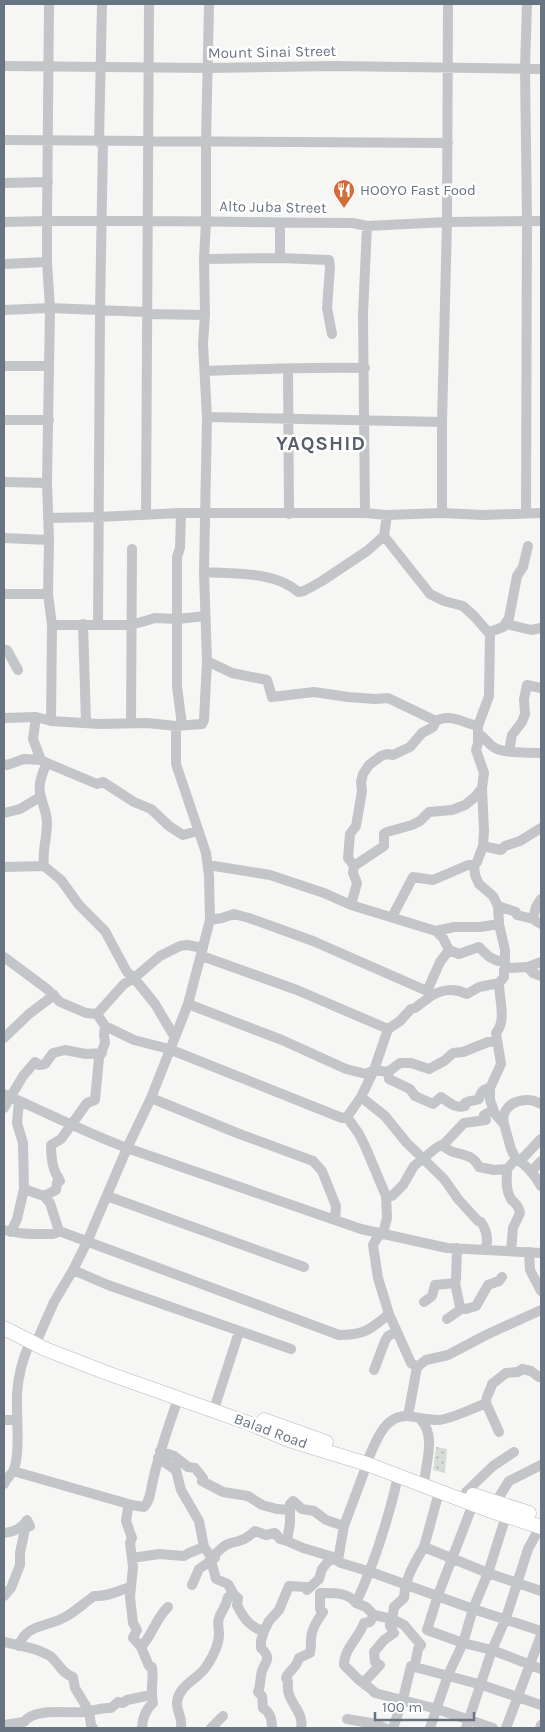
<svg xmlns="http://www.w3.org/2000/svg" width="545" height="1732" viewBox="0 0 545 1732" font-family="Karla,sans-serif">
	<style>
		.grass { fill: url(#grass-dots) }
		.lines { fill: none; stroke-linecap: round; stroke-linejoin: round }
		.highway-casing { stroke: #b5b8bb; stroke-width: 15 }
		.minor { stroke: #c3c5c9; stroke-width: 10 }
		.highway { stroke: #fff; stroke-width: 14 }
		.labels { text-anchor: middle; stroke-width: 5; stroke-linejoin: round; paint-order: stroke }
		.street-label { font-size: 15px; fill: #697482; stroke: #fff }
		.poi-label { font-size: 15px; fill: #697482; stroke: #fff; text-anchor: start }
		.district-label { font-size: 20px; font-weight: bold; letter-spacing: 1px; fill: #565e68; stroke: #fff }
	</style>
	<defs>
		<pattern id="grass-dots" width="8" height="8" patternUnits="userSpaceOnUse" patternTransform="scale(1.25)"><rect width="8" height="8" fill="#d7ddd5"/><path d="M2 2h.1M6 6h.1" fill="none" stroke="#b2b8b2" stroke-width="1.8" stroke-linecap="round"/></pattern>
	</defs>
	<rect width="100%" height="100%" fill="#f6f7f4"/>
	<path class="grass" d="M436,1447l11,2 -2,24 -12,-3z"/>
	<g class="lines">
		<g class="highway-casing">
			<path id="highway" d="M4,1328l41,21 62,24 144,51 38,16 78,24 124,47 50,16
				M264,1420l62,22
				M473,1495l56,18"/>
		</g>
		<path class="minor" d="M49,4l-2,217v41l3,46 -3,175 2,57 -1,54 4,31 -1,96
			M4,66l204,2 127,-2 206,3
			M4,140l444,3
			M99,142l3,-138
			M4,183l44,-1
			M4,222c116,-4 233,1 349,1l14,3 80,-4 94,-1
			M280,223v35
			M204,259l76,-1 49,2 1,7 -3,41 5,26
			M4,264l43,-2
			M4,310l46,-2 96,4
			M147,314l58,1
			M4,366h45
			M288,369l1,145
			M205,371c53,-2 106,-4 160,-3
			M207,417l235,5
			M4,420h45
			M4,482l43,1
			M181,513l-1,35 -3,9v130l5,38
			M365,513l-2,-198 4,-89
			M442,513v-91l5,-200 1,-218
			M146,514l3,-510
			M526,514l1,-294 -2,-151 2,-65
			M387,515l-3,21 46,58 14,7 19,5 12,11 12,14 3,1 13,-5 6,-9 8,-42 6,-9 5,-21
			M48,518l50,-1 83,-4h184l22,2 55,-2 41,2 58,-2
			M4,538l45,2
			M204,572c28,2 72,-1 94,20l6,-1 18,-10 45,-30 17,-15
			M4,594h44
			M83,624l3,98
			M98,624l2,-313 3,-169
			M506,624l25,6 10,-2
			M52,625h79l24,-7 23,1 27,-3
			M4,650h3l11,20
			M207,661l25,12 35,7 5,17 42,-5 34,5 27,2 13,-1 48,23c14,-8 27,2 42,5
			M36,717l-3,22 8,21 6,3c-5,10 -10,23 -6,34 2,9 6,16 6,26 0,15 -5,28 -3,43l17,14 18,25 26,26 22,41 7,6 21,26 19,32
			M4,718l32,-1 15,4 49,3 47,-1 29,3 26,-2 2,-4 3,-59 -3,-89 3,-155 -4,-73 2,-29 -1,-56 2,-37v-80l3,-138
			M131,723l1,-174
			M479,734c7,4 9,11 18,15 13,5 30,3 44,4
			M509,751l3,-16 10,-13 3,-8 -1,-15 3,-14 14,3
			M47,763l50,21 6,-2 31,20 17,7 18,17 14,9 15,-4
			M4,764l3,1 17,-6 17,1
			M4,813l16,-4 20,-12
			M483,846l18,4 4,-4 15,-5 21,-13
			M208,865l62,10 54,18 27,12 85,26 18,-4h26l19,-3
			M474,865l1,10 4,9 14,12 5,10 1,18 6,26v14l1,2
			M354,866l-6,-8 2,-24 6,-8 6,-35 -1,-9 2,-8 6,-9 12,-9 6,-2 6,1 17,-8 12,-14 11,-6 3,-6
			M4,867l40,-1
			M351,905l6,-22 -4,-10 1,-7 30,-20v-12l3,-2 25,-7 8,-4 9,-9 23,-2 13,-5 10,-8 7,-9
			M498,906l18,6 1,3 16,4 8,5
			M392,917l21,-40 20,3 35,-15h6l3,-3 6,-16 1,-15 -2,-43 2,-15 -8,-23 2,-7v-17l11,-30 1,-64
			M533,919l3,-12 5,-8
			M210,920l12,-2 12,-4 15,4 64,23 114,50
			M436,931l7,7 6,12
			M202,956l95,34 91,39
			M4,957l43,32 13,13 26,11 11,1 8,12 29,14 35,9 173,69 5,-1 14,-20 13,-27 14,-41 12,-8 11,-12 4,-1 16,-12 -4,-5 13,-29 9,-12 10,4 20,-7c9,9 13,14 26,15
			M528,967l13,-5
			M508,968l-4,2v7l-5,6c0,16 8,37 -3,50l5,31 -11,24v12l5,14 9,10 7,25 5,10 -9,10c0,11 -2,20 4,30 5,6 7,5 9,14l-7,15 -2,23
			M508,968l20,-1 5,6 8,3
			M431,996c11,-7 24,-8 36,-2l12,-7 20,-4
			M188,1004l94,36 64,29 20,5 8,-4 14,2 12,-9h11l18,6 15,-8 9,-8 10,-1 25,-10 9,-1
			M97,1014l27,-30 10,-6 26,-22 20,-10 7,-1 16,3
			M4,1038l25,-24 25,-19
			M388,1072l1,7 21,10 5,7 18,8 8,-7c8,5 14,12 24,9v-3c5,-3 10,-2 14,-4 2,-7 4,-10 11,-11
			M4,1094c41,18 81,38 123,54l234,81 86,19 94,5
			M361,1097l24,19 21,26 38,37 14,20 20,22 3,1c6,9 8,18 4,28
			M151,1098l86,35 76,28 9,10 14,35 -1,14
			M4,1108l19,-32 12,-14 4,3 6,-1 8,-11 12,-3 21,4 16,-1
			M347,1117l12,17 6,12 21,50 1,22 -4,15 -6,5 -4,7 5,33 11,36
			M504,1124c-5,-21 22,-30 37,-20
			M442,1145c3,2 7,6 11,7 11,3 20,3 26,15l15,3 13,-1
			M516,1159c11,6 19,16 25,27
			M520,1161l21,-22
			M531,1172l10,-11
			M24,1189l20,7 6,7 9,28
			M44,1196l12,-6 1,-8 3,-1c-1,-3 -2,-5 -4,-7 -4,-8 -5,-21 -5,-29l10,-6 26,-36 8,-3 4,-42 6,-15 -1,-8 1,-9
			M107,1196l197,71
			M386,1196h6l11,-11 11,-19 22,-18 9,-5 19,-20 22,-3 -2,-5 9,-5
			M4,1230c17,4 23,4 40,4 7,0 10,1 15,-3l280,104c26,0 30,-5 50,-21l22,49 6,4
			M11,1232l6,-13 7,-30 -1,-46 -6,-20 2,-22
			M529,1252l1,18 11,21
			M73,1270l35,15 183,64
			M455,1283l5,24 6,2 10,-3 12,-21 11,-4 3,-4
			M424,1302l8,-6 3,-11 20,-2 1,-4 1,-31
			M447,1319l14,-10
			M39,1336l15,-34 19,-32 14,-28 40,-94 24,-50 37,-94 22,-84 -1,-44 -3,-23 -30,-89v-38
			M374,1370l11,-29 3,-5 8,-4
			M178,1399c-10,29 -20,56 -26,86 -2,8 -2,16 -8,22l-12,-2 -4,3 -2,13 6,17 -2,5 2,15 27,-4 25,2 5,-3 15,-6 6,8h4
			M216,1403l23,-71
			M486,1403l13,29
			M408,1416l9,-49 9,-7 22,-5 40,-21 53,-24
			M4,1420h12
			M421,1420c14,15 6,38 4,57
			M160,1451l14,5 14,11 7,1 8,10 -1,3 21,11 25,4 14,9 15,4 13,1
			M369,1457c7,-16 16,-42 38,-41 10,1 20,4 31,4 9,0 39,-13 48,-17 0,-9 5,-12 6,-19l14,-11 12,-1 4,-3 9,2 8,6 2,-1
			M158,1458l18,12 5,20 18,31 5,26
			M13,1471l119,34
			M4,1484c2,-5 6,-8 9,-13 8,-14 3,-58 4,-77 1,-18 6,-36 13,-52
			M439,1492l-15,55 64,26 53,18
			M466,1492l27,-26 21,-14
			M496,1502l13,-21 32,-16
			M473,1504l-35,91 -11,35 36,13 29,7 49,19
			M4,1533c9,-1 18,-4 23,-13l3,6 -5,3 -5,24v12l-9,23 -7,8
			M287,1541l16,7 27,8 11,7 30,9 102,37 68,22
			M132,1558l1,9 -3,30 3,26 4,7 -4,8 8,9 8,19 3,1c2,12 -2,23 1,36 -7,6 -11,16 -11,25
			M338,1560l6,-34 23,-62
			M209,1561l3,3 4,15 12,5 6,11 4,3 -1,7c6,12 13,23 27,26
			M192,1585l7,-16 16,-11 -1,-3c4,-3 9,-9 14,-11 13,-4 16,-3 27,-13l11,4 9,-2 5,6 7,2 3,-18v-19l3,-3 9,8 12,2 12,9 18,6
			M356,1603l10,4 8,8 18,4 12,6 17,20 -3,4 -3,16 -4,1 -8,33 -10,29
			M374,1615l-4,7 -6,1c-5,15 -20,25 -20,42 5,5 10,10 15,15 6,5 11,7 16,13l62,16 56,19
			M4,1642c14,3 33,6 46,14 9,7 12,18 23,21l2,11 14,23 2,14 2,3
			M19,1646c6,-22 29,-19 46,-29 10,-5 19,-14 29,-21 13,1 24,-5 36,-9
			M141,1647c11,-11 15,-29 27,-40
			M411,1666l71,19 59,20
			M365,1685v-4l15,-16 -5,-3 -1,-10 10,-12 10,-7 -4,-7v-4l2,-2 2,-13 10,-9c1,-20 10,-34 20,-51
			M347,1719l29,5 9,4
			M4,1725l20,-3c11,-15 44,-8 60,-10 9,-1 18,-5 27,-4l7,-6 5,1 4,-3 24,-5
			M181,1728c2,-11 -5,-17 -4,-26 2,-17 20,-22 29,-35 6,-9 13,-23 13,-33 0,-5 -2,-11 0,-16 2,-7 7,-10 9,-21l6,-2
			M211,1728l12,-12
			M272,1728c0,-8 -1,-15 -9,-20l-1,-12 -4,-4c3,-7 2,-15 4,-21 4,-11 10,-12 -1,-23v-7l3,-10 5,-10 10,-11 10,-24 17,1 1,3 12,-11 3,-10 8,-10 8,1
			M301,1728c4,-17 -16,-26 -13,-46l-2,-4c2,-7 10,-9 13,-20l11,-5c1,-5 1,-6 1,-11 -1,-11 6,-22 12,-30l-3,-3v-16c12,0 28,-1 36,10 19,-41 32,-83 42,-126
			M430,1728l18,-53 15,-32 10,-34 15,-36 18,-57
			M466,1728l26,-78 14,-32 22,-69 12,-22
			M506,1728l35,-93
			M540,1728l1,-3"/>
		<use href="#highway" class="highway"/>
	</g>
	<defs>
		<g id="restaurant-pin" transform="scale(1.125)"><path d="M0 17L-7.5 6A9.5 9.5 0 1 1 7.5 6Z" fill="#d26d39" stroke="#fff"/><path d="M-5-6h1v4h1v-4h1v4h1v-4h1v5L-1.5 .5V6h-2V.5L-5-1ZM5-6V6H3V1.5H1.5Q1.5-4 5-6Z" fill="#fff"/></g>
	</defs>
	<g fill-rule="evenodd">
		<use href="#restaurant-pin" x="344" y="190"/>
	</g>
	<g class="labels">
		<g class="street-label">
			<text transform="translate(272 52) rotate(-1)" y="5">Mount Sinai Street</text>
			<text transform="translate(273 207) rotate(1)" y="5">Alto Juba Street</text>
			<text transform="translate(271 1431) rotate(20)" y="5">Balad Road</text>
		</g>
		<g class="poi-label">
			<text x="360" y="195">HOOYO Fast Food</text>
		</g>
		<g class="district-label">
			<text x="321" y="450">YAQSHID</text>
		</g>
	</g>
	<rect width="545" height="1732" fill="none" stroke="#697482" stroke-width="10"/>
	<path d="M375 1712v8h99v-8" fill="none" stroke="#697482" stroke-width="2.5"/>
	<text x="382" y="1712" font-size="15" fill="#697482" stroke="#ffffff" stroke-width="4" paint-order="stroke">100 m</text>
</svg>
